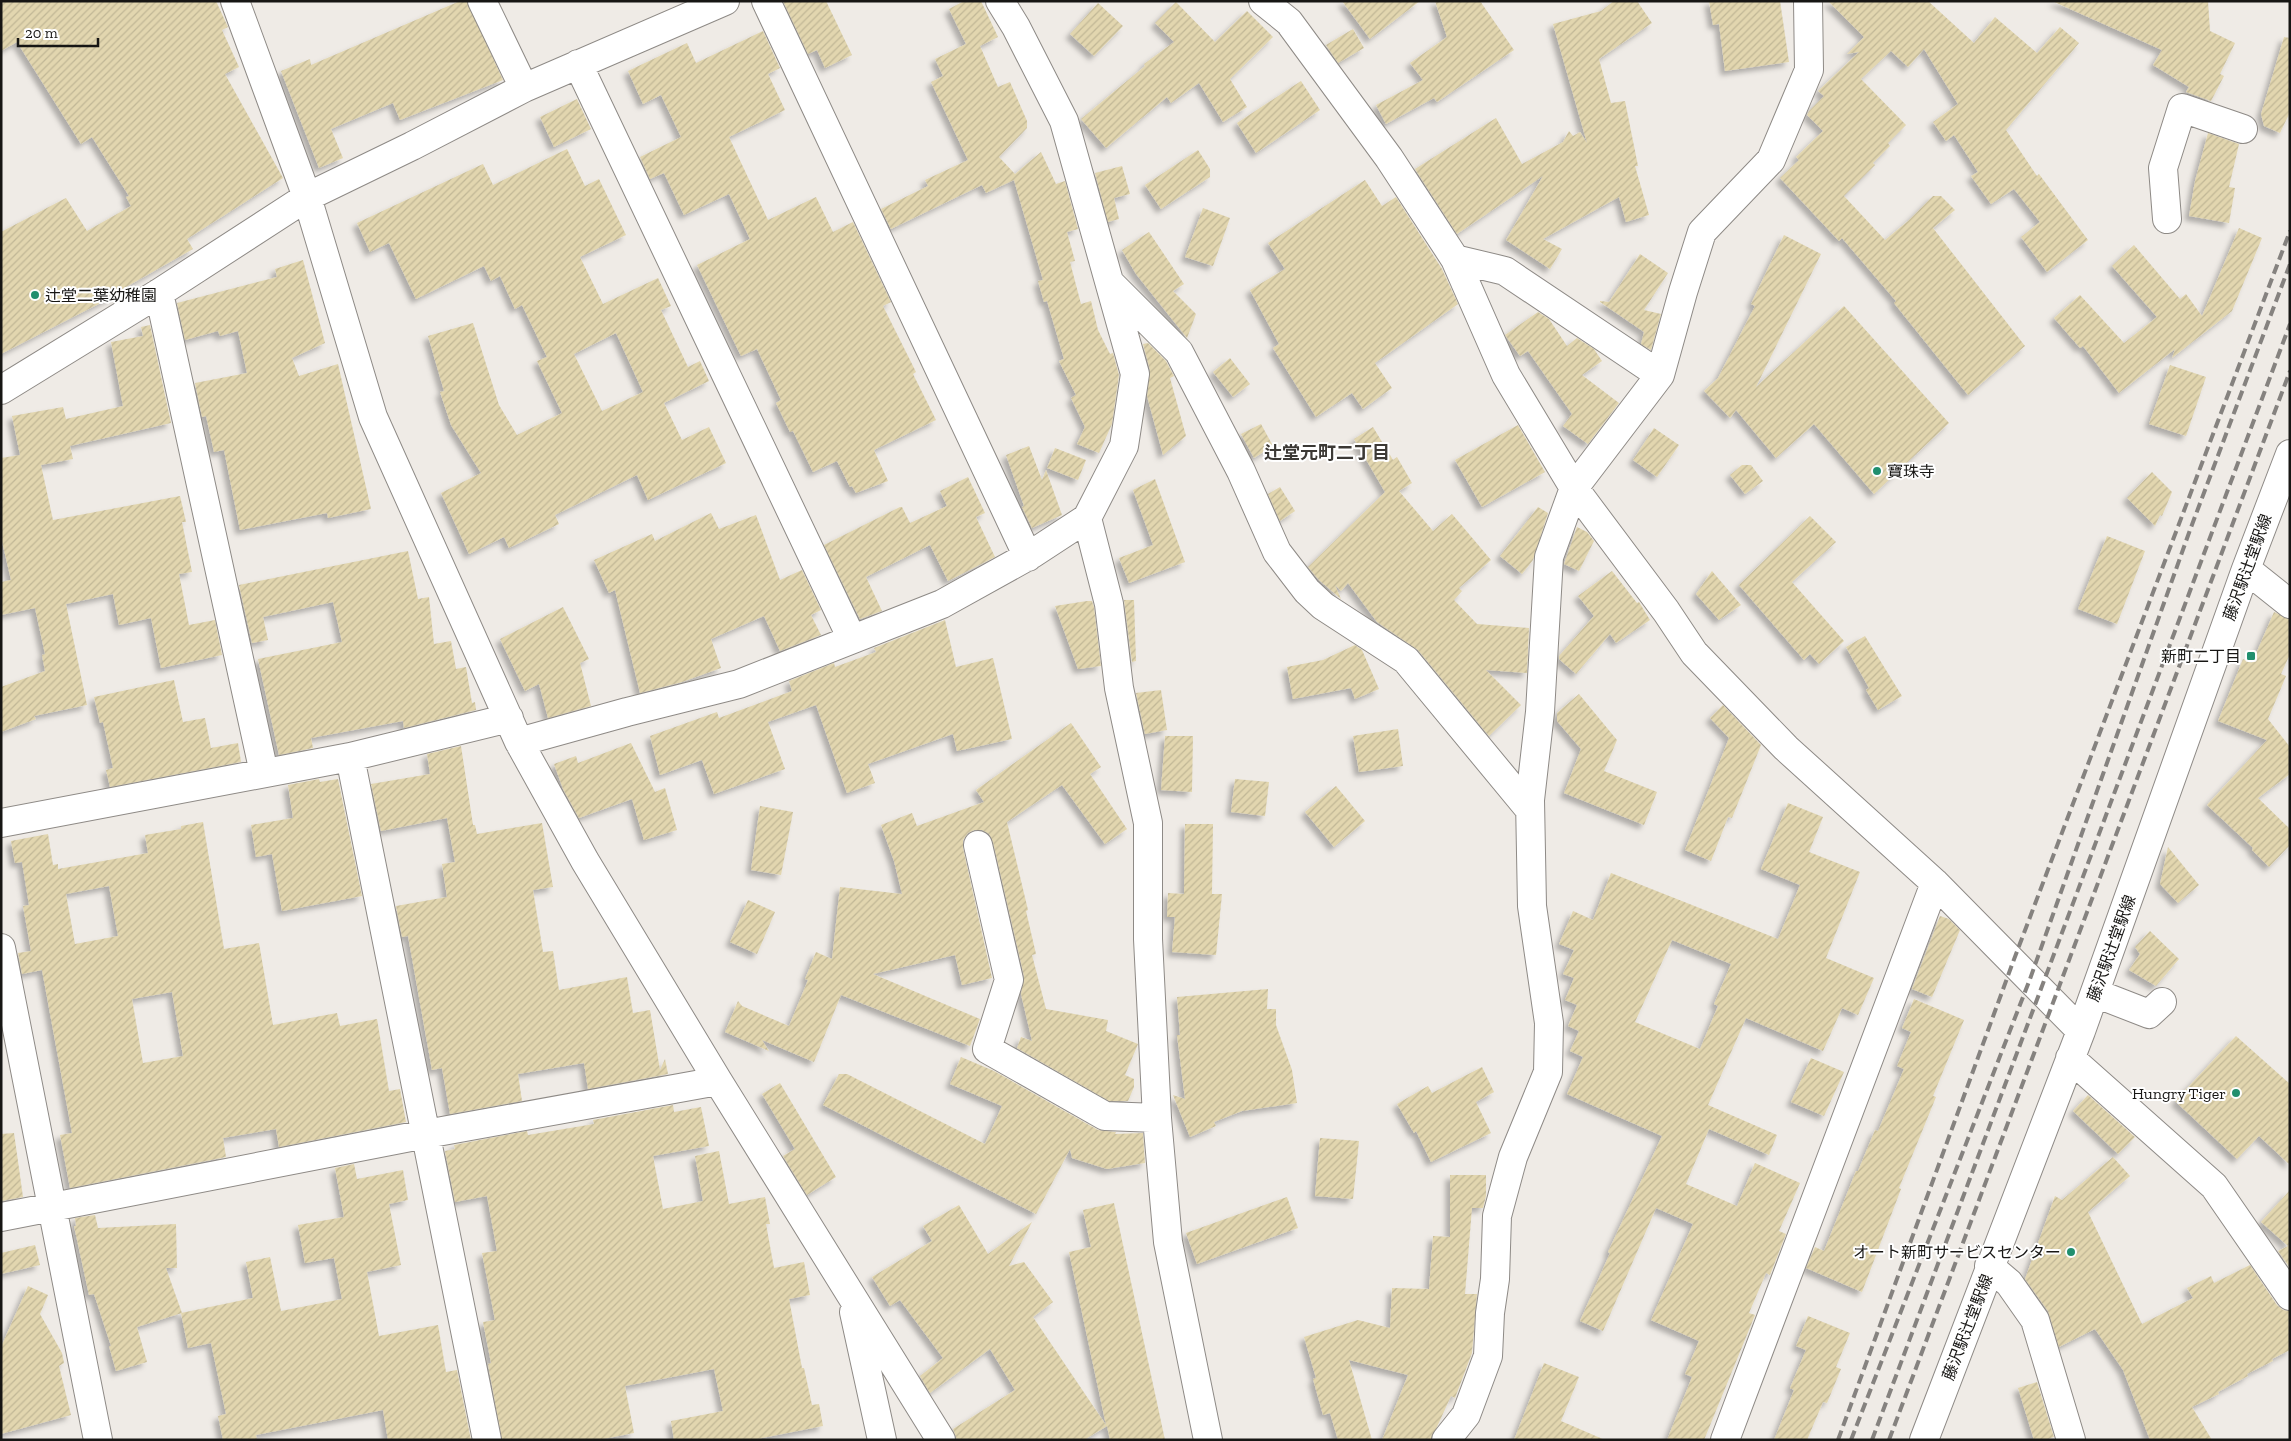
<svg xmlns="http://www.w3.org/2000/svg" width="2291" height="1441" viewBox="0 0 2291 1441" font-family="'Zilla Slab','Noto Sans JP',serif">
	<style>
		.building { fill: url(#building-hatch); fill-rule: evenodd; filter: url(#shadow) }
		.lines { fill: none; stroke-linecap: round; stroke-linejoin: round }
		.minor-casing { stroke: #8e8a86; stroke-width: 30 }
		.minor { stroke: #fff; stroke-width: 28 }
		.rail { stroke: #85827f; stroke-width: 4; stroke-dasharray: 10 5; stroke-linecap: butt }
		.poi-dot { fill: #218f6e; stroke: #fff; stroke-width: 2 }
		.labels { text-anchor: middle; stroke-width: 4; stroke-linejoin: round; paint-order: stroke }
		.poi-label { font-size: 16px; fill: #171614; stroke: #fff; text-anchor: end }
		.street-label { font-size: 16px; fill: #171614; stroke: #fff }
		.neighbourhood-label { font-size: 18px; font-weight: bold; fill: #3c3935; stroke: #fff }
	</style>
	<defs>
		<pattern id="building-hatch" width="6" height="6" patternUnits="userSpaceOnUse" patternTransform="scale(1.25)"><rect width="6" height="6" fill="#e2d6af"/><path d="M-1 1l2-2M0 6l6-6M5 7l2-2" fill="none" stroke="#c1b796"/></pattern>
		<filter id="shadow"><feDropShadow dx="-4.5" dy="4.5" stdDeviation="2.5" flood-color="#0004"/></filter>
	</defs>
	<rect width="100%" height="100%" fill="#efebe6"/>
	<path class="building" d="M1,1h215l12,26 -6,3 17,37 -14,7 58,104 -96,61 6,10 -74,42 1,2 -119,61v-122l65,-34 21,33 44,-25 -5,-9 3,-1 -37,-59 -11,7 -64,-102 -16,9z
		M460,1h7l36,79 -103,40 -7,-17 -62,26 12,29 -24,10 -38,-97 29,-12 1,6z
		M783,1h43l26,54 -27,13 -8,-18 -9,4z
		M964,1h17l17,36 -18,9 18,41 12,-5 17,39v7l-28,29 16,17 26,-22 15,32 9,-3 13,48 -11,3 8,29 -5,1 11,42 10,-3 7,29 12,24 3,-1 6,22 -7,49 -13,29 -22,-9 8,-17 -14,-29 5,-3 -17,-34 5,-2 -17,-58 -3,1 -6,-21 5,-1 -29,-100 -28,13 -4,-8 -91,44 -10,-20 47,-23 -3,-6 43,-20 -37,-78 12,-6 -8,-17 31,-15 -17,-35z
		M1342,1h78l-50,38z
		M1435,1h45l34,49 -77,52 -3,-4 -48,26 -10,-19 47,-25 -13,-17 37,-26z
		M1614,1h23l15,22 -53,36 12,44 14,-2 13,65h-3l14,49 -23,7 -7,-25 -76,42 19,10 -12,20 -44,-29 37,-64 -86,58 -42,-65 81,-51 26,46 41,-22 6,-11 4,5 7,-4 7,11 -34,-119 48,-13z
		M1709,1h71l9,61 -64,9 -6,-47 -6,1z
		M1828,1h100l46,42 21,-26 42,36 23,-26 19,16 -73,87 31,46 2,-2 49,66 -41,32 -26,-35 19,-15 -26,-33 -23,15 -20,-28 7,-4 -24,-37 -8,6 -13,-19 25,-18 -34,-55 -16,18 -17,-16 -30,28 45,46 -18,18 2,3 -17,17 2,2 -31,31 41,44 23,-19 25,-25h8l14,14 -22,18 92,118 -57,49 -74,-92 2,-2 -54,-63 -3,3 -59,-63 19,-18 -3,-3 27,-26 -16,-16 2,-4 15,-15 -6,-5 41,-39 -12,2 17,-17z
		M2052,1h156l2,30 25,12 -15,31 4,2 -13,25 -25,-9 3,-5 -36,-22 9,-15z
		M1176,2l39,40 32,-31 26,26 -43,42 17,28 -24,15 -24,-39 -28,20 -4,-6 -61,51 -25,-29 64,-53 -1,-2 30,-22 -19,-19z
		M1098,3l25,23 -29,30 -24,-22z
		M1353,29l11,19 -26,15 -12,-18z
		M763,31l17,37 -12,6 17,36 -56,27 39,83 48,-23 17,35 20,-10 38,80 -8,4 33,66 -3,2 23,46 -62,30 14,31 -32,12 -4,-7 -2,1 -13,-26 -24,11 -20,-41 -3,1 -14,-29 5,-3 -24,-51 -16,7 -44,-91 53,-26 -21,-45 -45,21 -20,-42 -14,6 -10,-22 41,-20 -20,-42 -18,9 -15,-33 59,-28 9,20z
		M2284,37l6,1v74l-10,21 -16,-7 -3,-12z
		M1301,81l19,29 -64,43 -19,-30z
		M577,99l14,30 -37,18 -14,-30z
		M2208,133l31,11 -10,43 6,1 -6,35 -40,-7 6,-35z
		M567,149l18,37 14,-7 27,56 -46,22 23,47 55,-26 13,28 -10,4 27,57 12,-6 9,20 -45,22 18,37 27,-13 17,36 -78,37 -11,-25 -82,40 4,9 -50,24 -5,-11 -35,17 -28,-61 40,-20 -30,-48 -11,-33 4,-1 -16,-55 45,-13 26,82 18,30 45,-22 -25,-52 10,-4 -25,-52 -7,4 -15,-33 -9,5 -7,-15 -68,33 -27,-56 -19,9 -13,-29 126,-59 10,21zM616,333l27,59 -41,19 -28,-57z
		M1198,150l12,19v8l-49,32 -16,-24z
		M1122,166l8,28 -16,4 5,21 -11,3 -13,-49z
		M1365,180l17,26 14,-9 46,72 16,35 -83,59 17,25 -29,21 -11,-16 -36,24 -43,-69 6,-4 -29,-54 35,-21 -17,-26z
		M1203,208l27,10 -17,48 -28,-9z
		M2239,228l23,10 -30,73 -60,47 3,-9 -56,44 -36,-47 -3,2 -26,-30 26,-23 44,48 33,-26 -45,-51 22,-21 46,54 6,-5 16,22z
		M1149,232l35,52 -11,7 23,23 -9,24 -51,-64 -14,-24z
		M1784,235l37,19 -65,133 88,-81 105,117 -75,71 -60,-70 -38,34 -40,-48 -6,8 -26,-27 14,-13 37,-72 -4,-2z
		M1640,254l28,19 -24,37 17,4 -10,36 -10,-6 3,-12 -44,-30v-1l9,1z
		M303,260l22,83 -33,15 7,18 39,-12 33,145 -43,9 -1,-5 -87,17 -16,-80 -10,2 -8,-36 -4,1 -7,-34 52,-10 -9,-42 -18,5 -2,-5 -33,9 -8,-37 100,-26 -2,-8z
		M1538,312l11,7 18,27 10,-8 17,11 8,12 -20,14 37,28 -31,41 -25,-18 9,-12 -44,-63 -8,5 -15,-21z
		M150,325l21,98 -101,23 3,13 -32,6 12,55 127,-24 6,26h-4l10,50 -13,2 10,51 26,-5 7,35 -61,13 -10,-50 -32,7 -6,-31 -47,10 21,101 -53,11 2,3 -35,13v-45l44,-16 -3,-16 3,-1 -10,-46 -34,7v-33l10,-2 -10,-43v-79l19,-3 -8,-39 51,-9 3,12 57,-13 -12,-64 32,-6 -2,-9z
		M1148,343l18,18 8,15 -4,2 16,58 -23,19 -16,-59 3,-26 -7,-26z
		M1230,358l20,26 -17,13 -20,-25z
		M2170,365l36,12 -20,59 -37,-12z
		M1261,424l12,22 -19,12 -13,-24z
		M1518,425l27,47 -63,35 -27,-47z
		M1373,427l20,33 4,-3 15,26 -13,8 34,40 19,-17 39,46 -32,28 3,3 -8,9 23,24 52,4 -2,45 -41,-3 35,35 -32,31 -71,-86 -41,-28 -29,-39 -7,8 -6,-6 6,14 -22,-19 -11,-13 77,-75 -31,-53z
		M1654,428l25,17 -22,32 -24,-17z
		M1029,446l13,34 4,-10 16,45 -30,13 -10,-21 2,-1 -18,-51z
		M1055,448l31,12 -8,20 -31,-12z
		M1742,465h9l12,16 -18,13 -15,-19z
		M2152,472l20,20 -10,24 -2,-1 -5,11 -28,-28z
		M968,477l17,36 -9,4 19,40 -47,24 -18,-36 -64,32 16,34 -22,8 -36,-74 76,-38h2l8,16 37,-17 -7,-15z
		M1155,479l30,83 -56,21 -10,-25 34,-13 -20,-55z
		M1280,487l15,24 -15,10 -12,-27z
		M1538,507l10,6 -15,47 -11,14 -22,-18z
		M711,513l8,16 37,-14 24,65 22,-10 19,40 -10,5 10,20 -41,16 -16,-35 -53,23 10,29 -39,14 -42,11 -25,-103 -6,3 -15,-33 58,-26 3,7z
		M1810,516l26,26 -44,40 52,59 -25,23 -9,-10 -6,6 -65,-75z
		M1577,527l10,5 7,9 -15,30 -15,-7z
		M2107,536l38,15 -28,73 -39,-15z
		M408,551l10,48 11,-2 5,47 17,-3 5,28 10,-2 6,36 3,-1 1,8 -72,18 -1,-7 -92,17 2,10 -34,7 -21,-96 84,-17 -9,-40 -70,15 5,23 -16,3 -13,-58z
		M1612,571l25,32 2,-1 11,18 -34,23 -6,-9 -34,40 -17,-15v-3l35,-40 -16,-20z
		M1712,571l29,34 -22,15 -23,-26z
		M1124,600h10l2,61 -4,1z
		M1087,601h5l2,6 7,59 -23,3 -23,-63z
		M563,607l26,52 -9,4 11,43 -43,12 -9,-34 -14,7 -25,-52z
		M2274,612l16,7v35l-9,20 5,2 -18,43 22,28v27l-32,24 32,31v16l-21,22 -17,-17 1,-2 -46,-43 60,-65 -49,-19 25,-62 9,4z
		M945,620l11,47 37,-9 19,81 -55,12 -4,-17 -85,30 7,19 -28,10 -31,-88 -48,17 17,47 -71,25 -12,-34 -42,15 -10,-39 67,-24 2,6 73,-27 -3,-10 45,-18 1,4 41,-15 -2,-4z
		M1865,636l37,60 -24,14 -12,-20 3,-2 -23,-41z
		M1355,645l7,5 17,39 -24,10 -4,-11 -58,11 -6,-32 36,-7z
		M174,680l9,42 22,-4 6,30 27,-5 3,19 -131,25 -4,-17 7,-2 -10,-46 -3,1 -6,-26z
		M1161,690l6,40 -22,4 -9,-41z
		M1579,694l38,46 -13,31 53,21 -13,33 -80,-32 17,-44 -24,-28v-8z
		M1723,705l38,40 -29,73 -4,-1 -17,44 -26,-11 44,-112 -19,-20z
		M1071,723l30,44 -11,7 37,55 -22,15 -43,-59 -55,37 21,88 -2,1 10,43 -4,1 14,54 62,11 -2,11 32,13 -13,31 9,4v8l-6,14h-19l-92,-53 4,-11 11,4 -11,-47 3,-18 -31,-134 -4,-8 -7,-4h-8l-6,3 -5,7v8l29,130 -30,7 -7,-30 -82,19 107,45 -10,27 -129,-51 -27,67 -52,-22 7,11 -44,-19 13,-31 4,5 47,20 19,-46 -3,-1 11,-27 16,7 8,-72 62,7 -8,-33 -13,-36 31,-12 5,13 67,-24 -8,-12z
		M1398,729l5,37 -44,6 -6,-36z
		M1165,736h28l-1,56 -31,-2z
		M631,743l24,49 10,-4 12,42 -33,10 -12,-41 -53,19 -16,-29 -9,-25 22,-8 2,7z
		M461,746l12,79h2l2,9 65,-11 11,64 -20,3 10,62 10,-1 6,39 68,-13 6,36 17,-3 10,60 5,-11 3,15 -80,15 -4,-26 -66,11 4,27 -72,13 -8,-46 -10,2 -24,-134 -6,1 -6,-31 51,-9 -5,-33 13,-2 -8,-44 -66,13 -10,-47 59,-10 -3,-20z
		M319,779l1,3 18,-3 24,117 -80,15 -10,-57 -16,3 -5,-32 42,-7 -5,-33z
		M1235,779l34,3 -4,34 -34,-4z
		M1336,786l29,35 -31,26 -29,-35z
		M1788,803l35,14 -14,35 51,20 -34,86 48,20 -16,37 -16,-7 -19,43 -77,-33 -38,87 69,30 -8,20 -60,-26 -23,55 51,22 18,-43 45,20 -21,48 7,3 -16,41 -4,-2 -17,40 6,2 -51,125h-37l25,-63 -7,-3 14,-33 -48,-21 42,-96 -37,-16 -53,123 -23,-10 30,-68 -2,-1 54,-116 -95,-42 16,-37 -13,-6 9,-20 -11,-5 9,-21 -12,-5 9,-22 -11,-4 11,-24 -15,-6 14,-33 20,9 18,-47 167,66 22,-54 -39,-16zM1672,940l59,24 -17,40 4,2 -18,43 -65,-27z
		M760,806l33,6 -12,63 -30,-5z
		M203,822l21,127 35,-6 14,82 64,-12 3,13 37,-7 12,72 11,-2 6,33 -127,25 -3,-18 -53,9 3,19 -156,31 -10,-53 12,-2 -30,-163 -20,4 -4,-21 13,-2 -8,-45 6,-1 -7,-43 -7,1 -4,-22 37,-7 5,31 5,-1v5l90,-16 -3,-18 36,-6v-3zM109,886l9,50 -43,8 -9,-50zM172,992l11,64 -40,7 -11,-64z
		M1185,824h28l-1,70h10l-6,61 -44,-3 3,-35h-8l1,-24 16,1z
		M2168,847l31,38 -21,18 -18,-19z
		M748,900l27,12 -18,42 -27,-12z
		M1940,916l9,3 11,11 -28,67 -20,-8z
		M2150,931l29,28 -23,27 -27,-16 11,-16 -5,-7z
		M1268,989l-1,20h9v16l16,45 5,33 -55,8 -28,11 2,4 -26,11 -17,-42 12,4 -8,-64h3l-3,-38z
		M1914,999l50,21 -31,76 3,1 -37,91 2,1 -39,103 -56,-24 9,-21 9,4 32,-80h2l17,-41 3,1 26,-62 -7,-3 14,-34 -9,-4z
		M2236,1036l54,48v81l-31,-29 -22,23 -62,-58z
		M961,1057l33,14 104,59 18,2 -1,2 28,-1 2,30 -38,6 -35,-11 -2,-9 -34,65 -213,-109 16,-31h8l138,70 17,-38 -52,-22z
		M1811,1058l33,14 -20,44 -33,-14z
		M1482,1067l12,25 -18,10 15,31 -60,29 -15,-31 -2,2 -17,-29 31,-18 4,7z
		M780,1083l56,94 -29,18 -24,-39 12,-7 -33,-55z
		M2088,1095l47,42 -17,17 -45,-43z
		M673,1105l1,7 27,-5 8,39 -56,10 10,53 40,-8 -8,-45 24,-5 10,53 36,-7 5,27h-4l8,44 30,-6 6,33 -21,4 13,69h2l8,37 7,-1 4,22 -71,14h-78l-3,-19 52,-10 -9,-42 -89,17 9,47 -36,7h-96l-14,-76 3,-1 -8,-41 12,-2 -13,-67 15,-2 -10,-55 -32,6 -10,-51 10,-2 -1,-4 73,-14 1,4 66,-11 -1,-4z
		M14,1133l9,64 -22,4v-67z
		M1320,1138l39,3 -6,58 -38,-3z
		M2113,1157l17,19 -42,36 54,112 51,-26 -6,-10 24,-12 3,7 36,-18 27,40 6,5 7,1v39l-18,9 1,2 -26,13 1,2 -30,16 1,2 -27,13 20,33h-62l-27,-70 -28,-41 -36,18 -11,-36 -23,-32 30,-83 7,4z
		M354,1164l3,15 46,-9 5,30 -19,4 12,61 -34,7 12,64 59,-11 8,47 11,-2 14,70h-83l-5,-30 -127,25 1,5h-34l-5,-24 8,-2 -15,-71 -23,5 -7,-35 72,-15 -7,-36 24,-5 11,54 61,-12 -8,-41 -29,5 -7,-38 46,-8 -9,-49z
		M1450,1175h36v21l-3,12h-11l-7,86h12l-5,59 -17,45 -4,-2 -20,44h-49l26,-65 -59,-15 23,80h-34l-8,-27 -7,2 -10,-36 3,-1 -12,-41 54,-17 32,8 2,-40 37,1 4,-53 17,1z
		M2290,1190v78l-12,-17 10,-5 -27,-24z
		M1287,1197l11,31 -101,36 -11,-31z
		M1114,1203l51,237h-55l-3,-14 -23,14h-127l-4,-11 62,-39 -25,-41 -60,44 -10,-17 23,-18 -43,-58 -10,6 -18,-29 60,-36 -9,-15 36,-21 29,49 44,-32 -23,44 15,-4 29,40 -20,15 73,108 -37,-173 22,-5 -8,-37z
		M95,1215l3,13 78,-4 1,44h-11l16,45 -45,14 10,35 -31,9 -7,-25h2l-17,-52 -5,1 -15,-69h2l-1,-8z
		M35,1245l5,20 -39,9v-21z
		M28,1286l20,9 -8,19 22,39 2,10 -5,3 12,49 -70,19v-87z
		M1808,1316l42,17 -14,34 5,2 -14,34 -4,-1 -16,38h-33l20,-50 -4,-2 16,-38 -10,-4z
		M1544,1363l35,14 -18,44 44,19h-91z
		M2037,1382l17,55 -9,3h-11l-16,-52z"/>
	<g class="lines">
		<g class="minor-casing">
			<path id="minor" d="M235,1l72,196 66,220 146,325 66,119 133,220 223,359
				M482,1l42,87
				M766,1l262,556
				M1263,1l26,21 100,136 66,101 51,116 68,113 92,123 28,42 92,95 149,135 146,148
				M578,64l274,575
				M2167,219l-4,-51 19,-60 61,21
				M1455,259l50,12 155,104
				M1110,283l69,69 62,119 36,81 30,39 16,15 83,54 124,150
				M159,293l105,480
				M1,390l158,-97 148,-96 105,-51 112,-58 201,-87
				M1087,518l22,86 10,84 29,135v116l9,179 11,124 40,198
				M2246,569l44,35
				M519,742l108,-30 112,-28 203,-80 90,-50 55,-36 37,-72 11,-72 -71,-253 -48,-94 -16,-26
				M350,757l137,683
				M1,823l349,-66 159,-39
				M978,845l31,135 -22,69 118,67 52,2
				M1,948l97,492
				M2095,993l54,21 13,-12
				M2070,1058l144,128 76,110
				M1,1217l425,-83 292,-53
				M1989,1266l20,17 26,37 36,120
				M854,1312l28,128
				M1446,1440l20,-25 22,-59 2,-43 5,-34 2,-63 16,-59 35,-85 1,-49 -17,-117 -2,-106 10,-88 9,-155 25,-69 86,-113 23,-83 19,-60 69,-72 38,-90 -1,-69
				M1725,1440l210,-557
				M1924,1440l157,-409 165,-462 44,-115"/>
		</g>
		<use href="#minor" class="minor"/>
		<path class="rail" d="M1838,1440l175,-478 277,-731
			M1851,1440l179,-461 160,-449 100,-266
			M1872,1440l418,-1116
			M1889,1440l401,-1069"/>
	</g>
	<g class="poi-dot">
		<circle cx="35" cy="295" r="5"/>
		<circle cx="1877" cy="471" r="5"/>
		<rect x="2246" y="651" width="10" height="10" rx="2.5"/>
		<circle cx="2236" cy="1093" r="5"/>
		<circle cx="2071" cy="1252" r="5"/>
	</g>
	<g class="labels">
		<g class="poi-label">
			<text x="45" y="301" text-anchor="start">辻堂二葉幼稚園</text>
			<text x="1887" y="477" text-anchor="start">寶珠寺</text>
			<text x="2241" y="662">新町二丁目</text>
			<text x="2226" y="1099">Hungry Tiger</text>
			<text x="2061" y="1258">オート新町サービスセンター</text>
		</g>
		<g class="street-label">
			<text transform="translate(2247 567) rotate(-70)" y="6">藤沢駅辻堂駅線</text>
			<text transform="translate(2111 948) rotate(-70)" y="6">藤沢駅辻堂駅線</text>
			<text transform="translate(1967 1327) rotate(-69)" y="6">藤沢駅辻堂駅線</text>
		</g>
		<g class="neighbourhood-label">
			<text x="1327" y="459">辻堂元町二丁目</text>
		</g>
	</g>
	<rect width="2291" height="1441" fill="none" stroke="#171614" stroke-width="5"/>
	<path d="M18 38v8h80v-8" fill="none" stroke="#171614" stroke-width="2.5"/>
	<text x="25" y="38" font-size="15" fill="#171614" stroke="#ffffff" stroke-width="4" paint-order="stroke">20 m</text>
</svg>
